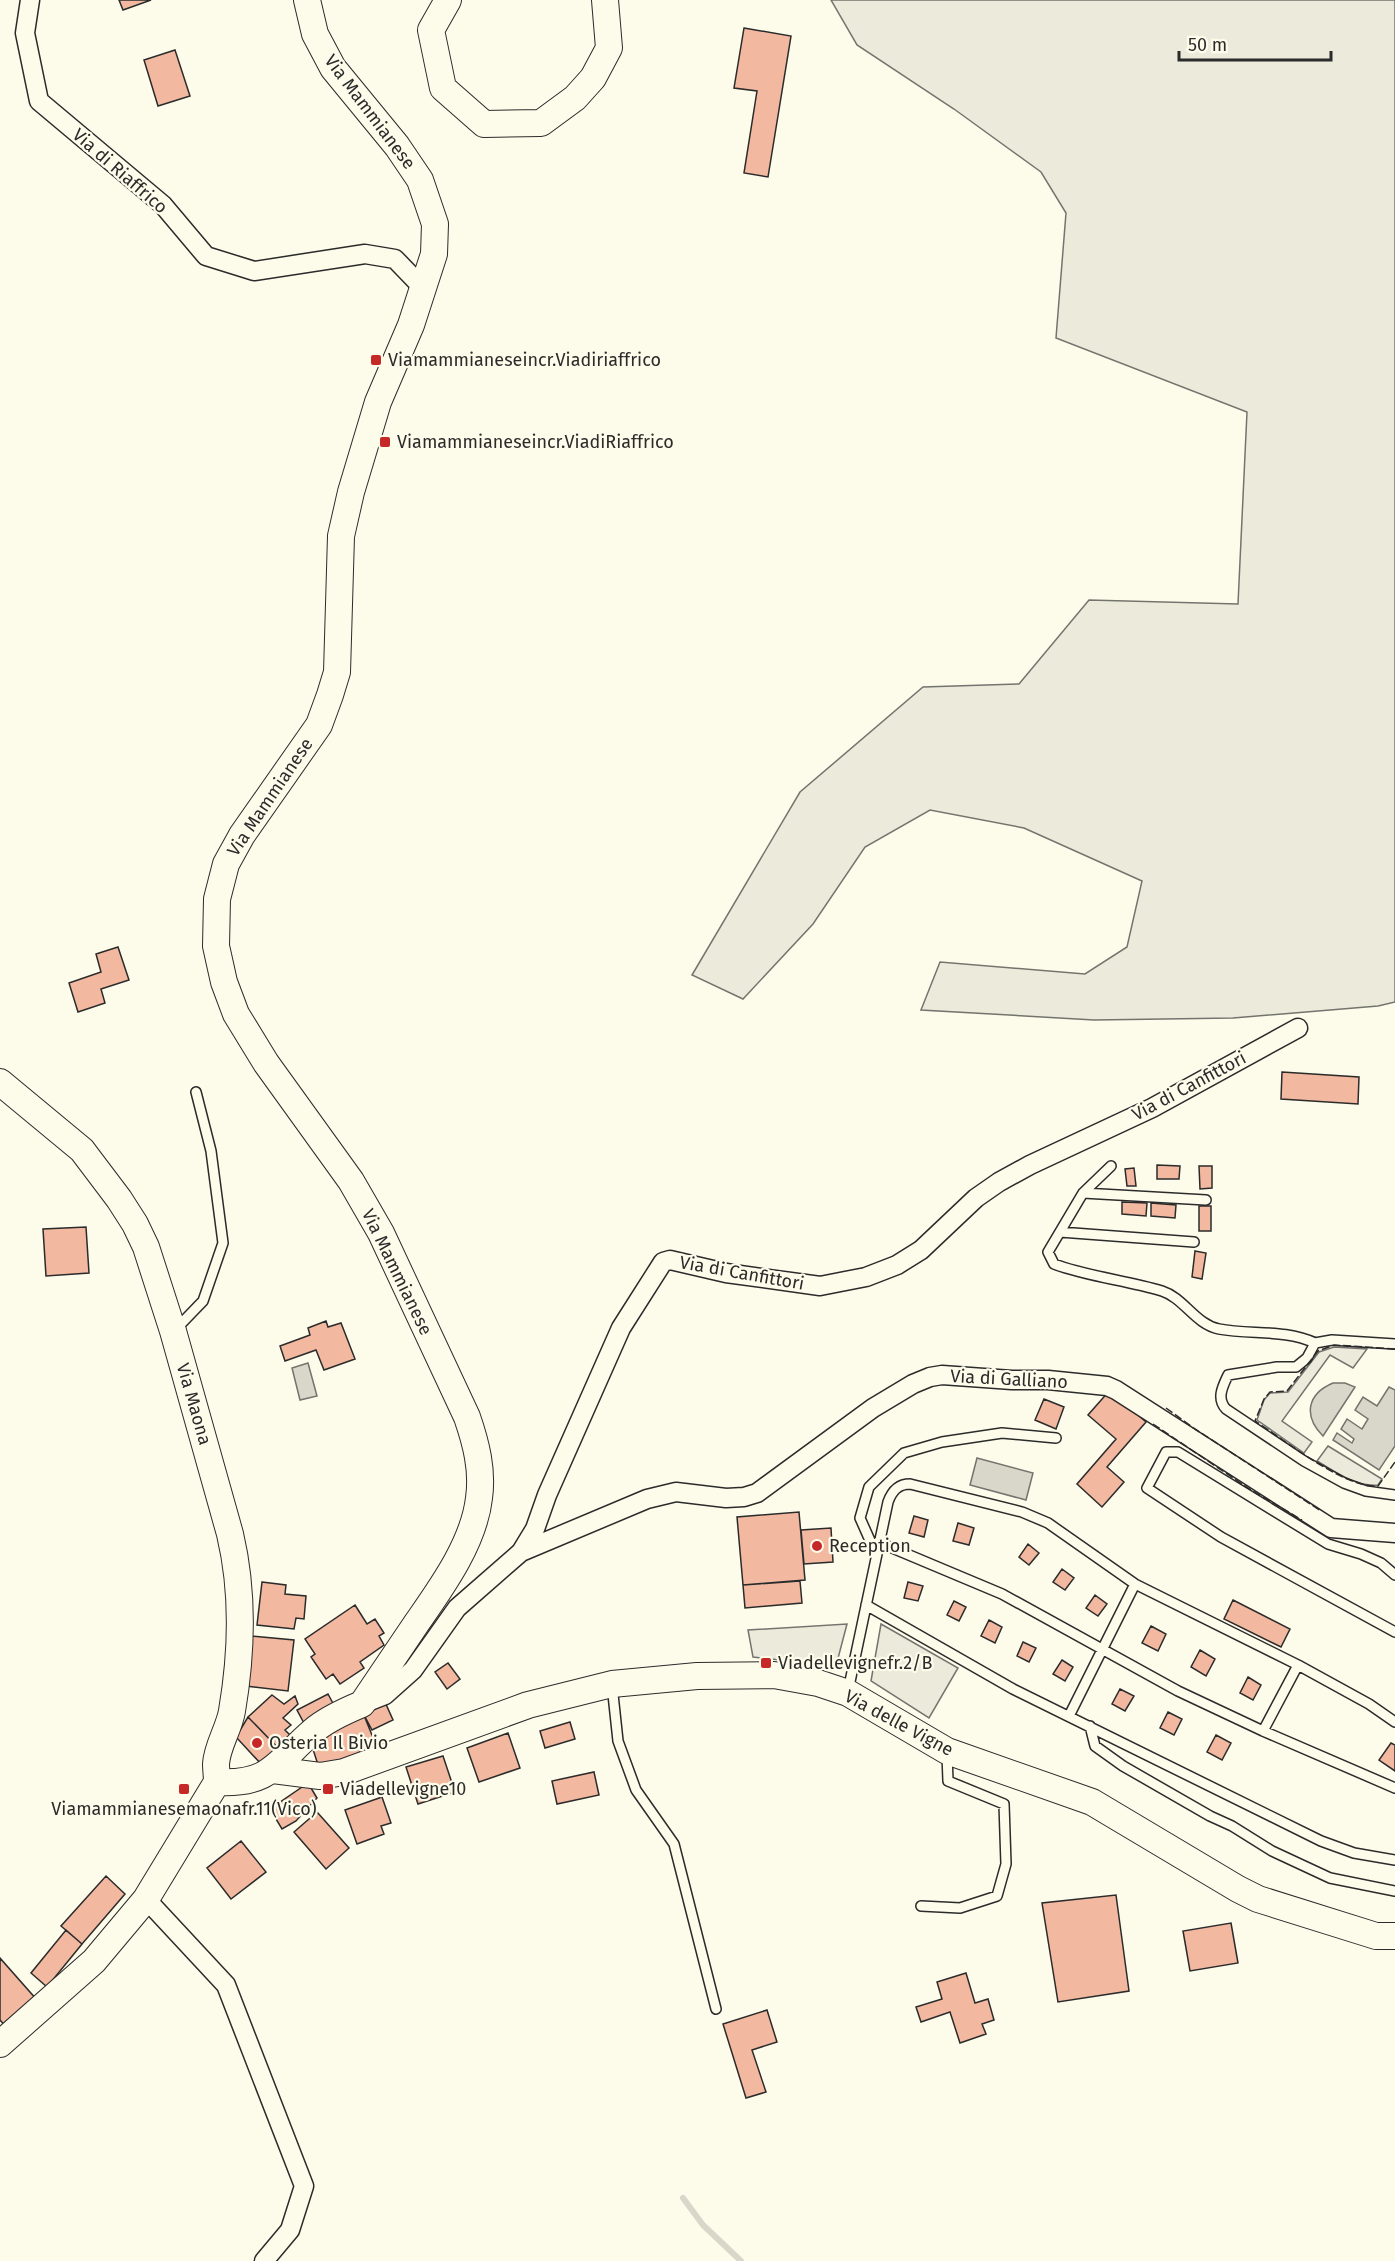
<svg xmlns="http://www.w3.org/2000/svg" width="1395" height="2261" viewBox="0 0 1395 2261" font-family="'Fira Sans',sans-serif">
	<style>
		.green { fill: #ecebdb; stroke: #74746e; stroke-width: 1.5 }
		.parking { fill: #eceadb; stroke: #74746e; stroke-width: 1.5 }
		.water { fill: #d8d7c9; stroke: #74746e; stroke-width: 1.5 }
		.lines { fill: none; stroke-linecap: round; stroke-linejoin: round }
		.stream { stroke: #d8d7c9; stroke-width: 6 }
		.building { fill: #f2b8a0; stroke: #2b2b2b; stroke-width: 1.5 }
		.lane-casing { stroke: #2b2b2b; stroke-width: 12 }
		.street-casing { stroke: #2b2b2b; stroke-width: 21 }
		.secondary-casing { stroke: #2b2b2b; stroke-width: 28 }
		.lane { stroke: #fdfbea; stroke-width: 9 }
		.street { stroke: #fdfbea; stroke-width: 18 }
		.secondary { stroke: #fdfbea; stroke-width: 26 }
		.fence { stroke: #2b2b2b; stroke-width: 1.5; stroke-dasharray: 8 3; stroke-linecap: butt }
		.poi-dot { fill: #c62828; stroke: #fdfbea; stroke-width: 2 }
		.labels { text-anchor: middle; stroke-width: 4.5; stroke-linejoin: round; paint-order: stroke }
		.street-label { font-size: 18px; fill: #2b2b2b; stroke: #fdfbea }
		.poi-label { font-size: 18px; fill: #2b2b2b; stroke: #fdfbea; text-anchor: start }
	</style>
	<rect width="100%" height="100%" fill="#fdfbea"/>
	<path class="green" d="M831,0h564v1002l-17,4 -145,12 -139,2 -173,-10 19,-48 145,12 42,-27 15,-66 -118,-53 -94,-18 -65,37 -52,77 -70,75 -51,-24 108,-183 123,-105 96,-3 70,-84 149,4 9,-192 -191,-74 10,-125 -25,-41 -87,-63 -97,-64z
		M1334,1347l33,2 -14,19 -23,-13 -48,66 30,21 -8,11 -47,-33 7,-20 6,-7 18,-1 31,-40z
		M1328,1446l54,33 -4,6c-23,2 -42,-13 -61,-24z
		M847,1624l-11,42 -83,-9 -5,-27z"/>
	<path class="parking" d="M881,1624l77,44 -29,50 -58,-37z"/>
	<path class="water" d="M308,1363l9,33 -17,4 -8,-32z
		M1333,1383h12l10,4 -32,49c-20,-20 -16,-42 10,-53z
		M1389,1387l6,3v56l-16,24 -46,-30 4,-7 15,10 2,-4 -13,-10 6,-10 15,10 6,-10 -13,-9 8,-13 14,9z
		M977,1458l56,15 -7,27 -56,-15z"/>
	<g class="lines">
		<path class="stream" d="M683,2198l20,27 38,36"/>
	</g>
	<path class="building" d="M119,0h32l-28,10z
		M744,28l47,8 -23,141 -24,-4 13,-82 -23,-3z
		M175,50l15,46 -32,10 -14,-46z
		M118,947l11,33 -28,9 4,14 -27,9 -9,-29 32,-11 -5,-18z
		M1282,1072l77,5 -1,27 -77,-5z
		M1157,1165l23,1 -1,13h-22z
		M1199,1166h13v22l-12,1z
		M1134,1168l2,18h-9l-2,-17z
		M1122,1202l25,1 -1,13 -24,-2z
		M1151,1203l25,2 -1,13 -24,-2z
		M1199,1206h12v25h-12z
		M86,1227l3,46 -43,3 -3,-47z
		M1195,1251l11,2 -4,26 -10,-2z
		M326,1321l2,6 13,-4 14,36 -31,11 -8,-20 -31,11 -5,-15 30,-11 -2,-7z
		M1110,1390l36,32 -39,45 17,15 -22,25 -25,-23 39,-45 -28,-24z
		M1044,1399l20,8 -8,22 -21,-9z
		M799,1512l6,68 -62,5 -6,-68z
		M914,1516l14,4 -4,17 -15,-4z
		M958,1523l16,5 -5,17 -16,-4z
		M831,1528l2,34 -29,2 -3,-34z
		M1028,1544l11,9 -10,12 -10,-8z
		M1062,1569l12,9 -9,12 -12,-8z
		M800,1581l2,22 -57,5 -2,-23z
		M262,1582l24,3 -1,9 21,2 -2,23 -8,-1 -2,11 -37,-4z
		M908,1582l15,4 -5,15 -14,-3z
		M1095,1595l12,9 -9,12 -12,-8z
		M1233,1600l57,29 -9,18 -57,-28z
		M954,1601l12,6 -7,14 -12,-6z
		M355,1605l12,19 8,-5 9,14 -5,3 5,9 -24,17 4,6 -24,16 -7,-10 -7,5 -15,-22 4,-3 -10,-15z
		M989,1620l13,7 -7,16 -14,-7z
		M1151,1626l15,8 -8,17 -16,-8z
		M251,1636l43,4 -6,51 -42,-5z
		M1023,1642l13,6 -7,14 -12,-6z
		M1200,1650l15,9 -9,17 -15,-9z
		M1062,1660l11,7 -8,14 -12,-7z
		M448,1663l12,16 -13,10 -12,-17z
		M1248,1677l13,8 -8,15 -13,-7z
		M1120,1689l14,7 -9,15 -13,-7z
		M328,1694l8,15 -31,16 -8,-15z
		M272,1695l12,9 11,-8 3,8 -15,14 8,7 -6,5 7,7 -13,12 -31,-32z
		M385,1702l8,18 -21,10 -9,-17z
		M1168,1712l14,7 -8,16 -14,-7z
		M363,1713l11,27 -16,6 4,11 -42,14 -10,-31z
		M248,1717l31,32 -17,16 -26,-28z
		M570,1722l5,17 -30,9 -5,-17z
		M508,1733l12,35 -41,14 -12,-34z
		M1216,1735l15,8 -9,17 -15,-8z
		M1391,1743l4,2v26l-16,-11z
		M443,1756l12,36 -37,12 -12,-37z
		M594,1772l5,23 -42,9 -5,-23z
		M308,1783l9,15 -21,23 -14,8 -12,-20z
		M382,1797l9,26 -10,3 3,8 -27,10 -12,-34z
		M317,1812l32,36 -23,21 -32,-37z
		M241,1841l25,31 -35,27 -24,-31z
		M106,1876l19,18 -43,50 -21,-18z
		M1116,1895l13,96 -71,11 -16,-99z
		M1231,1923l7,40 -48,8 -7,-40z
		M66,1930l16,14 -35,43 -16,-14z
		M0,1958l37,42 -31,27 -6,-7z
		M966,1973l9,30 13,-4 6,21 -12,4 4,10 -26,9 -10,-31 -29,10 -5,-15 26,-8 -5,-17z
		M767,2010l10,32 -25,8 14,42 -20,6 -23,-74z"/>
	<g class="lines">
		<g class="lane-casing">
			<path id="lane" d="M1111,1166l-28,27 -35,59 6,12c35,13 72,16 108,27 22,7 33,33 57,38 32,6 66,0 96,14
				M1083,1193l123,7
				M1060,1232l134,10
				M175,1330l28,-29 20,-58 -12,-92 -15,-59
				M1395,1344l-63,-4 -17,3 -8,15 -11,9h-19l-49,8c-5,11 -12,23 -2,34l78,52 40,22 22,8 29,4
				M878,1542l124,52 176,97 85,40
				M876,1554l-16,-36 9,-31 35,-34 38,-11 60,-9 54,5
				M1395,1575l-14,-12 -20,-9 -33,-10 -150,-92h-12l-19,36 74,49 174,95
				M866,1605l147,84 308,152 33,12 41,7
				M1298,1665l-35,66 132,57
				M612,1685l6,56 18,49 38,54 42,165
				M848,1691l40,-189c4,-11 10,-18 22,-18l112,28 26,11 87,61 163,81 71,39 26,18
				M1069,1716l66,-132
				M1090,1726l5,20 28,20 87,50 22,10 40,25 58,27 65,13
				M921,1906l39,2 37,-12 9,-32 -2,-60 -56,-23 -1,-27"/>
		</g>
		<g class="street-casing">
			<path id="street" d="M30,0l-5,33 14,68 124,104 43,51 48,15 111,-17 30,5 28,29
				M521,1552l126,-53 29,-7 50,6 18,-1 13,-4 116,-85 40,-24 17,-7 12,-2 70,5h36l59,6 9,4 215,138 64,5
				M362,1704l23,-9 28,-25 44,-62 64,-56 14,-23 12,-34 74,-167 42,-66 7,-2 56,13 94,13 46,-9 31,-12 24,-15 55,-52 23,-16 31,-17 122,-57 146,-80
				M146,1899l80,86 78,201 -14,44 -26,31"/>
		</g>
		<g class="secondary-casing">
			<path id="secondary" d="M448,0l-17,30 12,58 41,36 57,-1 34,-25 18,-20 16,-30 -4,-48
				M0,1082l82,68 37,49 16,25 11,23 27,84 57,203c14,59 12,118 2,177 -3,18 -15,35 -16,53 0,6 1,12 1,18
				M273,1770l47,6 24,-4 184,-67 84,-21 85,-8 77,-1 44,8 30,10 99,58 145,51 146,87 20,10 118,37h19
				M217,1782c54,3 59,-19 96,-51 14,-12 32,-20 49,-27 18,-27 36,-53 54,-80 25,-36 58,-81 63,-126 4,-28 -3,-55 -12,-81l-86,-184 -30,-52 -85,-118 -30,-49 -12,-32 -8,-36 1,-47 9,-35 16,-29 77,-110 11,-30 7,-23 4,-136 10,-44 27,-90 33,-77 23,-71 1,-30 -15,-44 -23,-34 -64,-78 -18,-34 -8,-34
				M0,2044l94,-83 52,-62 71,-117"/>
		</g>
		<use href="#lane" class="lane"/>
		<use href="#street" class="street"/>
		<use href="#secondary" class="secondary"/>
		<path class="fence" d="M1395,1349l-61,-4 -16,6 -31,40 -17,1 -6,7 -9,22c30,19 88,67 123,65l17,-24
			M1166,1408l29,21 126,82
			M1153,1424l98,66 51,30"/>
	</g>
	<g class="poi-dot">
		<rect x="370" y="354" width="12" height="12" rx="3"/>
		<rect x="379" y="436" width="12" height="12" rx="3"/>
		<circle cx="817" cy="1546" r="6"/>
		<rect x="760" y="1657" width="12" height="12" rx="3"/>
		<circle cx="257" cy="1743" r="6"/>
		<rect x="178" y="1783" width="12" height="12" rx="3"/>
		<rect x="322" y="1783" width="12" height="12" rx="3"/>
	</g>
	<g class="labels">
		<g class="street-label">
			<text transform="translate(370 112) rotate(53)" y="6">Via Mammianese</text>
			<text transform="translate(120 171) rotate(41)" y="6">Via di Riaffrico</text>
			<text transform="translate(270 797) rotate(-56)" y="6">Via Mammianese</text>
			<text transform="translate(1189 1086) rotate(-28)" y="6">Via di Canfittori</text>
			<text transform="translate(397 1272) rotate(64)" y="6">Via Mammianese</text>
			<text transform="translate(742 1273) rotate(10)" y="6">Via di Canfittori</text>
			<text transform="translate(1009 1379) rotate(3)" y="6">Via di Galliano</text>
			<text transform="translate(194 1404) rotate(74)" y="6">Via Maona</text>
			<text transform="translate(899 1723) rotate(28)" y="6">Via delle Vigne</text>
		</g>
		<g class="poi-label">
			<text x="388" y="366">Viamammianeseincr.Viadiriaffrico</text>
			<text x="397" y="448">Viamammianeseincr.ViadiRiaffrico</text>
			<text x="829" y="1552">Reception</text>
			<text x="778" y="1669">Viadellevignefr.2/B</text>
			<text x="269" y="1749">Osteria Il Bivio</text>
			<text x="340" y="1795">Viadellevigne10</text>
			<text x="184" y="1815" text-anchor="middle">Viamammianesemaonafr.11(Vico)</text>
		</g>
	</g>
	<path d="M1179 51v9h152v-9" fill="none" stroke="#2b2b2b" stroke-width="3"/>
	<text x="1188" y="51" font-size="18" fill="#2b2b2b" stroke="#fdfbea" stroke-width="4.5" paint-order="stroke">50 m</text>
</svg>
